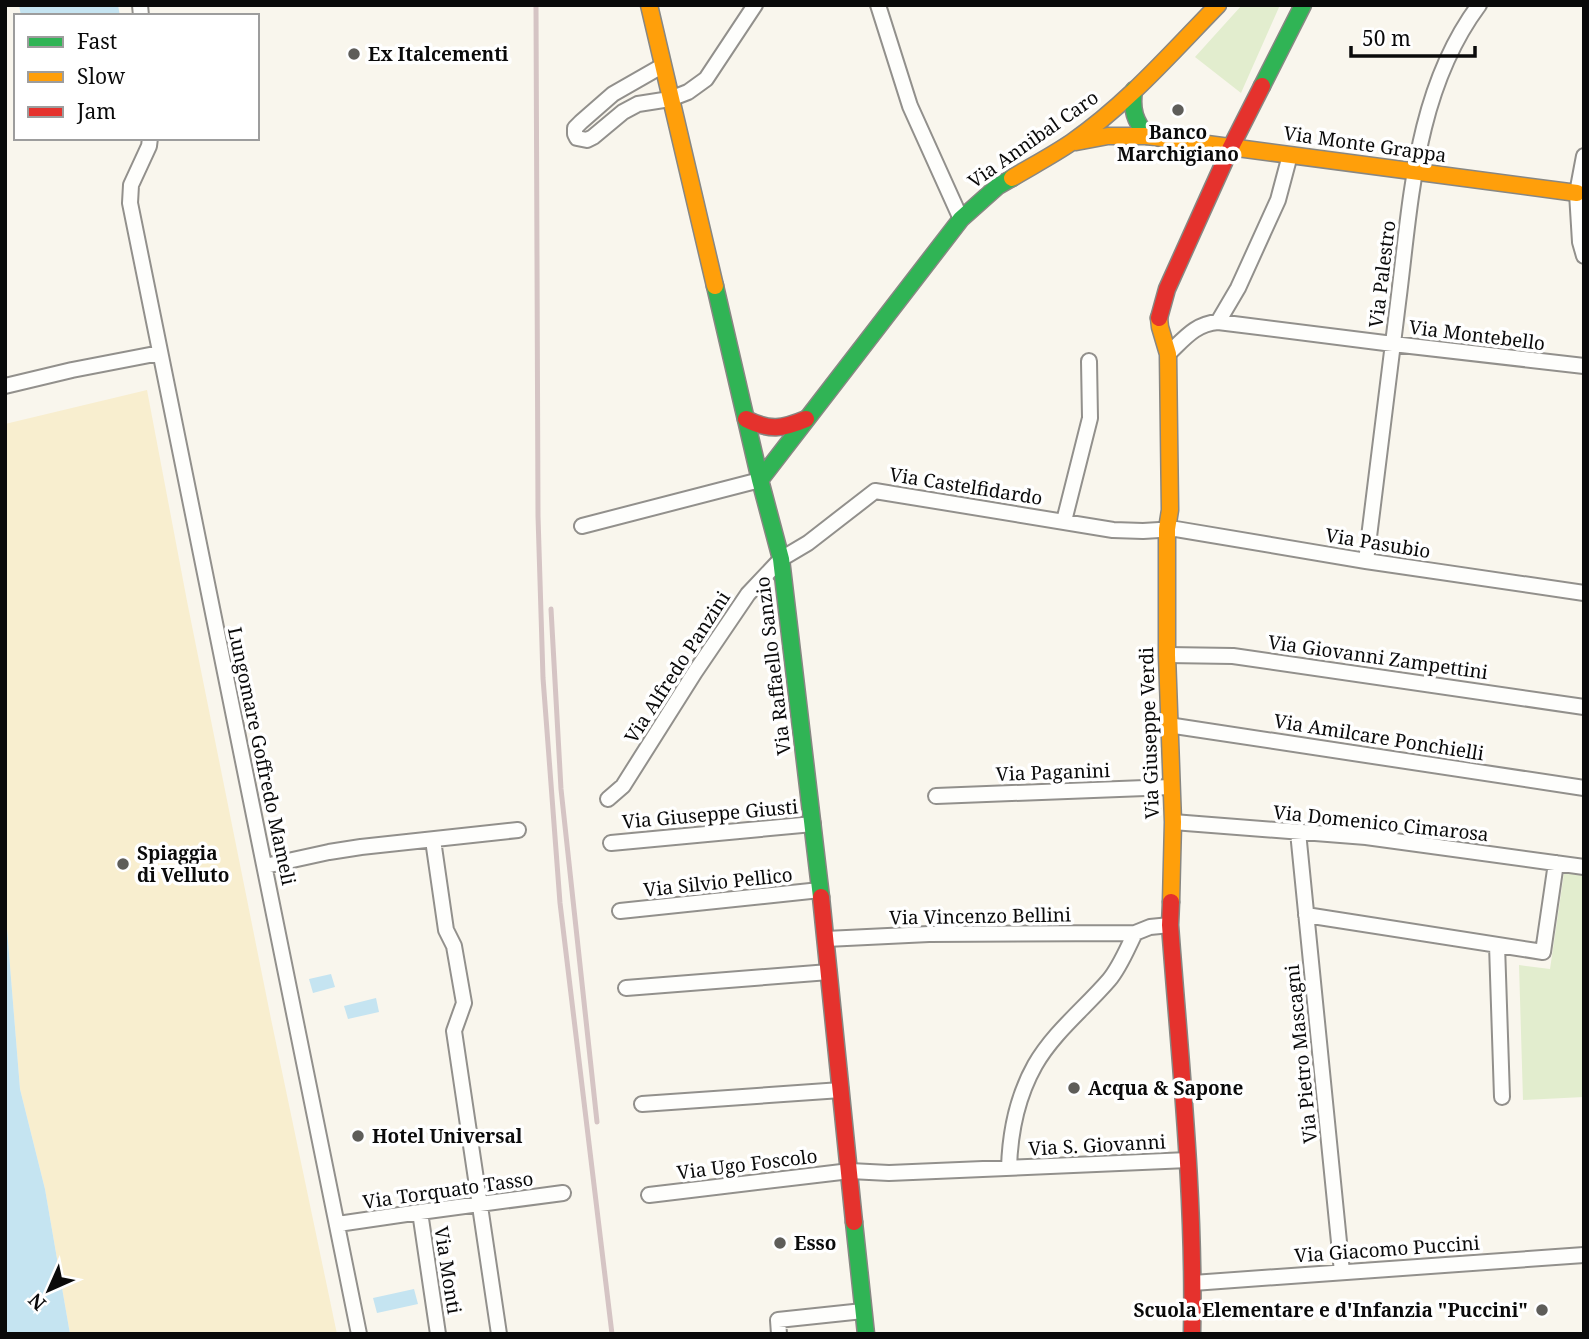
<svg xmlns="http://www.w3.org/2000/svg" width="1589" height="1339" viewBox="0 0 1589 1339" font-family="'Noto Serif',serif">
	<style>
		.green { fill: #e2edce }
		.sand { fill: #f8eecf }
		.water { fill: #c5e4f1 }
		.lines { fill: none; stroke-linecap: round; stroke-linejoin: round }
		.street-casing { stroke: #92908c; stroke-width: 18 }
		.fast-casing { stroke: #888783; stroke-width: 19 }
		.slow-casing { stroke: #888783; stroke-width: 19 }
		.jam-casing { stroke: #888783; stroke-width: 19 }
		.street { stroke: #fefefc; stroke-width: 14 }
		.fast { stroke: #30b455; stroke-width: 16 }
		.slow { stroke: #ff9f0a; stroke-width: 16 }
		.jam { stroke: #e5322d; stroke-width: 16 }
		.rail { stroke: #d5c4c4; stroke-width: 5 }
		.poi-dot { fill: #5e5d59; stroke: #fff; stroke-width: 2.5 }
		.labels { text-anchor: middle; stroke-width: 7; stroke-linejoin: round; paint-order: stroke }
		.poi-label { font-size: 19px; font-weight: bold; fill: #0a0a0a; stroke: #fff; text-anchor: start }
		.street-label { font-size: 19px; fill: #0a0a0a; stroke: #fff }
	</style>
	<rect width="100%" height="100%" fill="#f9f6ed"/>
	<path class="green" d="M1242,5h38l-39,88 -46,-36z
		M1564,873l20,2v222l-61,3 -4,-135 31,4z"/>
	<path class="sand" d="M147,390l40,211 84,418 66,315h-267l-25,-145 -25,-100 -15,-185v-480z"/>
	<path class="water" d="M19,5h99l2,11h-99z
		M5,904l15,185 25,100 25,145h-65z
		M331,974l4,13 -22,6 -4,-14z
		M376,998l3,14 -31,7 -4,-13z
		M414,1289l4,15 -41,9 -4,-15z"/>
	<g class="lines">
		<g class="street-casing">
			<path id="street" d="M140,5l1,11
				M878,5l32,101 51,113
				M662,66l-49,28 -32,28 -6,6v6l2,4 10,2 6,-3 30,-25 15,-8 32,-5 18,-7 18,-13 49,-74
				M150,138l-1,8 -18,39 -1,18 229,1131
				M1584,156l-7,37 3,49 4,14
				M1218,322l20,-34 40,-88 12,-45
				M1168,354c17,-16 27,-30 50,-32l175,22 191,22
				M5,386l67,-16 88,-17
				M1064,521l26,-103 -1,-57
				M582,526l178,-46
				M1366,561c11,-86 21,-172 32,-258 13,-102 17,-212 81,-298
				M1167,655l66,1 351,51
				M1168,725l416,63
				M936,796l235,-9
				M608,799l15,-13 72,-114 53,-78 33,-35 27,-16 67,-52 238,39 30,1 33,-2 190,32 218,32
				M1173,822l193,15 218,30
				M1298,832l44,440
				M433,840l13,90 8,16 10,57 -10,28 45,303
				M611,843l202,-19
				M265,866l64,-14 32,-5 157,-17
				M620,911l200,-21
				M1306,915l237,37 13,-89
				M826,939l103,-5 206,-1 15,-6 20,-2
				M1497,945l5,152
				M626,988l203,-16
				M642,1104l199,-14
				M1009,1168c1,-36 8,-71 26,-103 19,-33 50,-57 74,-85 11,-13 18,-31 26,-47
				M649,1195l201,-24 39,2 299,-13
				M420,1212l18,122
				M338,1224l82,-12 143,-19
				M1193,1283l391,-28
				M779,1334l-1,-14 85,-9"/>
		</g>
		<g class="fast-casing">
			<path id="fast" d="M1262,86l41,-81
				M1134,90c-3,20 1,31 13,46
				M715,286l45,194 21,79 40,338
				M760,480l201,-261 37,-33 14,-8
				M854,1222l12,112"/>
		</g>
		<g class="slow-casing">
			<path id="slow" d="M649,5l66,281
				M1076,142l32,-6h39l430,57
				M1012,178c20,-12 41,-23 60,-36 55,-38 100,-90 146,-137
				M1159,318l1,9 8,27 2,156 -3,19v126l6,167 -2,80"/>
		</g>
		<g class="jam-casing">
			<path id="jam" d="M1159,318l8,-29 64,-142 31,-61
				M746,419c24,12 36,10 60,0
				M821,897l33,325
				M1171,902l-1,23c10,136 25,272 22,409"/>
		</g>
		<use href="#street" class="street"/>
		<use href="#fast" class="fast"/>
		<use href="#slow" class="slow"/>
		<use href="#jam" class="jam"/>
		<path class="rail" d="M536,5l2,511 5,162 17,225 52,431
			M551,609l10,180 36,333"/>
	</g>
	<g class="poi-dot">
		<circle cx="354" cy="54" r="7"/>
		<circle cx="1178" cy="110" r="7"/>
		<circle cx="123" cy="864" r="7"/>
		<circle cx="1074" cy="1088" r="7"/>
		<circle cx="358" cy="1136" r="7"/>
		<circle cx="780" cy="1243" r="7"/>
		<circle cx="1542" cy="1310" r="7"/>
	</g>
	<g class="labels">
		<g class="poi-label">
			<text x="368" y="61">Ex Italcementi</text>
			<text x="1178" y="139" text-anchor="middle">Banco<tspan x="1178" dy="22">Marchigiano</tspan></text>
			<text x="137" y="860">Spiaggia<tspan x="137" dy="22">di Velluto</tspan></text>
			<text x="1088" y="1095">Acqua &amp; Sapone</text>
			<text x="372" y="1143">Hotel Universal</text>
			<text x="794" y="1250">Esso</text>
			<text x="1528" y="1317" text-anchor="end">Scuola Elementare e d'Infanzia "Puccini"</text>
		</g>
		<g class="street-label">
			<text transform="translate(1033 139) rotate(-35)" y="7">Via Annibal Caro</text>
			<text transform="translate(1365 144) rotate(8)" y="7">Via Monte Grappa</text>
			<text transform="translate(1382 274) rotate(-83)" y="7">Via Palestro</text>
			<text transform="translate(1477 335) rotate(7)" y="7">Via Montebello</text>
			<text transform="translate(966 486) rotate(9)" y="7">Via Castelfidardo</text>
			<text transform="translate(1378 543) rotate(9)" y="7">Via Pasubio</text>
			<text transform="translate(1378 657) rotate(8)" y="7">Via Giovanni Zampettini</text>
			<text transform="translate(773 666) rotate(-97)" y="7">Via Raffaello Sanzio</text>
			<text transform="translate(677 667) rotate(-57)" y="7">Via Alfredo Panzini</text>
			<text transform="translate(1149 733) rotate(-92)" y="7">Via Giuseppe Verdi</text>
			<text transform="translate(1379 737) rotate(9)" y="7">Via Amilcare Ponchielli</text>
			<text transform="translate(262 756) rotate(78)" y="7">Lungomare Goffredo Mameli</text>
			<text transform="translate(1053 772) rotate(-2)" y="7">Via Paganini</text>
			<text transform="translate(710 814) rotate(-5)" y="7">Via Giuseppe Giusti</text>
			<text transform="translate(1381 823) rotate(6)" y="7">Via Domenico Cimarosa</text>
			<text transform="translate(718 882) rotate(-6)" y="7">Via Silvio Pellico</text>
			<text transform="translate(980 916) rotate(-1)" y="7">Via Vincenzo Bellini</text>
			<text transform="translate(1301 1054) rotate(-96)" y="7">Via Pietro Mascagni</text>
			<text transform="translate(1097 1145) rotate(-3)" y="7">Via S. Giovanni</text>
			<text transform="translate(747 1164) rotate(-7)" y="7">Via Ugo Foscolo</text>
			<text transform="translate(448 1190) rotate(-8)" y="7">Via Torquato Tasso</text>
			<text transform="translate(1387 1249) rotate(-4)" y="7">Via Giacomo Puccini</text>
			<text transform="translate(448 1270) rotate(81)" y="7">Via Monti</text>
		</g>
	</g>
	<rect width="1589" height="1339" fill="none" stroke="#0a0a0a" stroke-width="14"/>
	<rect x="14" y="14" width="245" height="126" fill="#ffffff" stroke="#9d9d9d" stroke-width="2"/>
	<rect x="28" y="37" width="35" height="10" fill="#30b455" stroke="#9d9d9d" stroke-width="2"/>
	<text x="77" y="49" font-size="21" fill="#0a0a0a">Fast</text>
	<rect x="28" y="72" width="35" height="10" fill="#ff9f0a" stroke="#9d9d9d" stroke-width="2"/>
	<text x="77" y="84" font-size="21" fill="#0a0a0a">Slow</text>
	<rect x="28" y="107" width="35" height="10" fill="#e5322d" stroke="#9d9d9d" stroke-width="2"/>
	<text x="77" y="119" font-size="21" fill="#0a0a0a">Jam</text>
	<g transform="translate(49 1290) rotate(225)" stroke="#ffffff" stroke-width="5" paint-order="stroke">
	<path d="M0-5L12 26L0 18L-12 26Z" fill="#0a0a0a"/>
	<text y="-10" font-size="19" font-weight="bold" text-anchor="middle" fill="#0a0a0a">N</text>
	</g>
	<path d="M1351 46v10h124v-10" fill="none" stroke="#0a0a0a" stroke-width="3.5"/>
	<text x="1362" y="46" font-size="21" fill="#0a0a0a" stroke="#ffffff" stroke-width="5" paint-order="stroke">50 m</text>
</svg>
